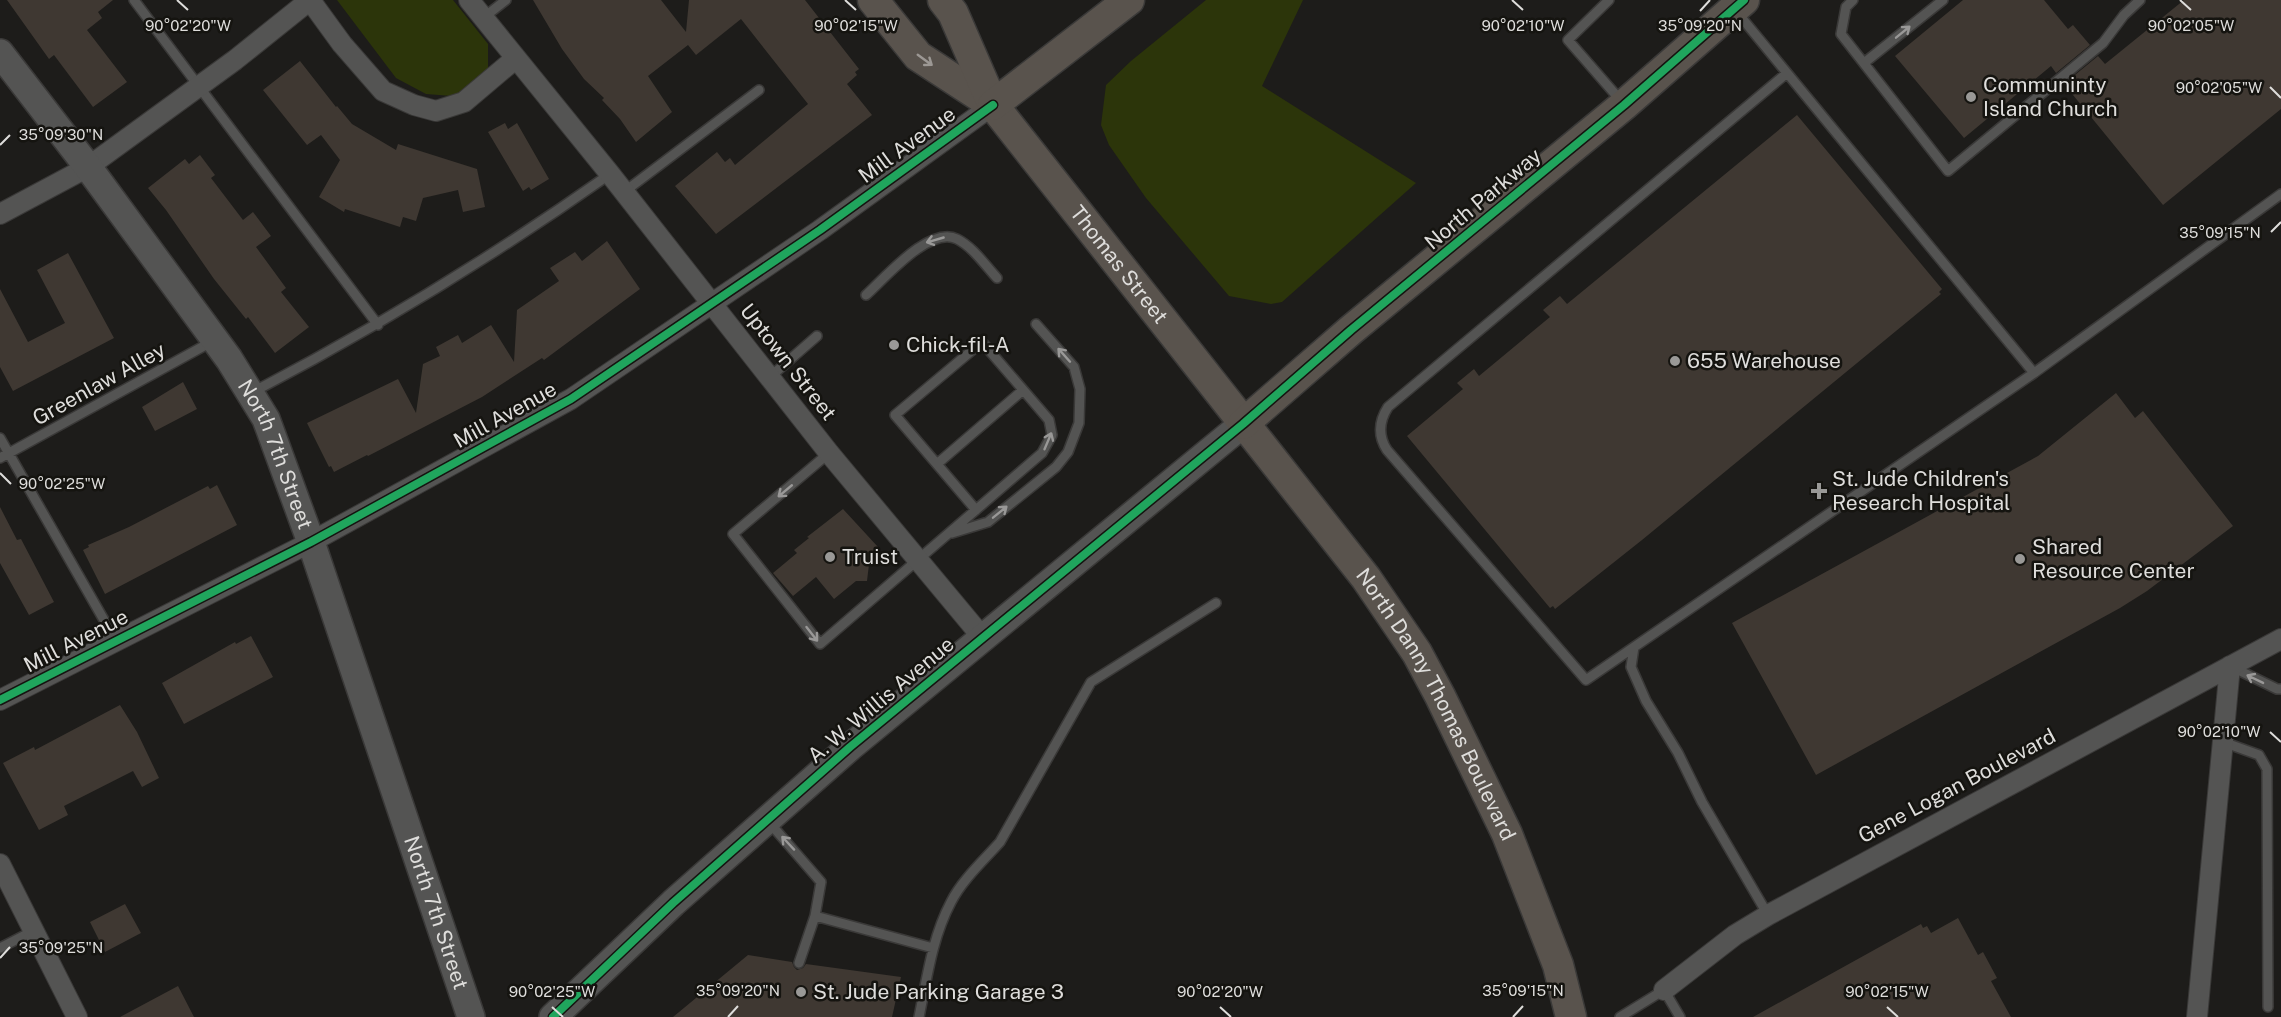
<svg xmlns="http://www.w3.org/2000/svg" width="2281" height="1017" viewBox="0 0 2281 1017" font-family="'Public Sans',sans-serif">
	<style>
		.green { fill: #2c350a }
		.building { fill: #3f3832 }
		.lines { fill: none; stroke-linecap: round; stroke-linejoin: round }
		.lane-casing { stroke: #3a3938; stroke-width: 12 }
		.street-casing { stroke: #3a3938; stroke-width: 22 }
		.secondary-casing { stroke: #3a3938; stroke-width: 30 }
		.primary-casing { stroke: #3a3938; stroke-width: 33 }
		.lane { stroke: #545453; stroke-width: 9 }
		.street { stroke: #545453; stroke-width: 20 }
		.secondary { stroke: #545453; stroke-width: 27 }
		.primary { stroke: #59534d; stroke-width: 30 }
		.cycleway-casing { stroke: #151410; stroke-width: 11 }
		.cycleway { stroke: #20a55d; stroke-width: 8 }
		.oneway { stroke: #999897 }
		.oneway2 { stroke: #9c9894 }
		.ticks { fill: none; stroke: #dedddb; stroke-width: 2 }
		.poi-dot { fill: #9a9997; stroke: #151410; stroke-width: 2 }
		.labels { text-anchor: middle; stroke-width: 5; stroke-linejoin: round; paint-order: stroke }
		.poi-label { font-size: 21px; fill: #dedddb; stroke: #151410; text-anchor: start }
		.street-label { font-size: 21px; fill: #dedddb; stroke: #151410 }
		.ticks-label { font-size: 15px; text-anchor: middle; fill: #dedddb; stroke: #151410; stroke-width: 5; stroke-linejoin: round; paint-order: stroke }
	</style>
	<rect width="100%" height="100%" fill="#1d1c1a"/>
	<path class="green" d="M337,0h116l35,44v28l-18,15 -18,9 -26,-2 -30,-16z
		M1206,0h97l-41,86 154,97 -134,119 -11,2 -42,-8 -83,-98 -37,-53 -8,-20 5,-40 25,-24z"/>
	<path class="building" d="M7,0h106l-15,12 4,6 -15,12 40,52 -34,25 -39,-52 -5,4z
		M533,0h128l25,32 3,-32h116l54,69 -4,3 2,3 -10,9 25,31 -156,119 -41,-48 42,-34 8,10 5,-4 5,7 73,-61 -67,-85 -45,36 -8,-10 -40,31 24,36 -36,30 -16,-23 -18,-19 2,-2 -20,-19 -22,-30z
		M1963,0h81l24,29 5,-4 17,20 -34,28 -5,-7 -87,72 -69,-82z
		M2184,0h97v109l-118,96 -99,-121 34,-28 7,8z
		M300,61l36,46 1,-1 15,18 44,26 2,-6 79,25 8,38 -22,5 -5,-22 -35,8 -7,23 -13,-4 -3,10 -55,-18 -1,3 -25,-15 21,-37 -19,-25 -14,10 -44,-55z
		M1797,115l145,174 -3,3 2,2 -299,246 -87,69 -2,-3 -3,2 -143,-172 56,-47 -6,-6 17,-14 5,7 71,-59 -7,-7 17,-14 7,8z
		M505,123l3,6 9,-6 32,56 -18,11 -2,-3 -6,4 -35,-59z
		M200,155l15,20 -4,3 32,42 10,-8 18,24 -15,11 30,41 -5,4 28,35 -34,26 -27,-36 -2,2 -32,-40 -48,-69 -18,-22 37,-29 4,5z
		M607,241l33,48 -96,71 -2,-2 -60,39 -114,59 -1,-1 -33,17 -3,-6 -2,1 -22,-44 91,-44 18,34 7,-49 17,-8 -4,-9 22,-12 4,8 29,-18 23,37 3,-52 42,-29 -9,-13 25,-16 7,9z
		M68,253l46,85 -101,53 -13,-24v-78l28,53 37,-19 -28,-53z
		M183,382l14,27 -42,22 -13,-24z
		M2116,393l19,25 8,-7 90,115 -86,65 -27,17 -304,167 -84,-152 306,-167z
		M217,485l20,40 -132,69 -22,-44 6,-3 -1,-2 41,-18 79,-41 2,3z
		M0,507l17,33 4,-1 33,63 -25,13 -29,-52z
		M843,509l35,38 -8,9 -3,25h-11l-22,18 -18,-22 -23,19 -20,-23 24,-20 -3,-3 15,-12 -2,-1z
		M251,636l22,41 -89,47 -22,-41 73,-41 1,2z
		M120,705l17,27 22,46 -17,9 -9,-16 -69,35 4,9 -29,15 -36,-67 31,-16 1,3z
		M125,904l16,29 -36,19 -15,-30z
		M1958,918l20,37 5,-3 14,26 -6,3 20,36h-258l168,-93 2,4 4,-2 4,7z
		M748,955l44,7 2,5 3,3 6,-2 3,-4 95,13 -9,40h-219z
		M178,986l16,31h-74z"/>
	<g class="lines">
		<g class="lane-casing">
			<path id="lane" d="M134,0l244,325
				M1609,0l-41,40 54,62
				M1853,0l-7,7 -5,27 107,137 155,-128 21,-28 16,-15
				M1736,11l298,362 -448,307 -199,-230c-9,-14 -8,-29 1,-43l399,-334
				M483,18l23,-18
				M1864,63l79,-63
				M624,192l135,-102
				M866,295c19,-17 64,-70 91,-56 16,8 28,26 40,39
				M2034,373l247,-179
				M770,377l47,-41
				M251,393c125,-65 244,-138 359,-219
				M0,438l116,203
				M829,453l-96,81 87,110 222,-191 10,-18 -3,-15 -67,-78 -87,73 81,95
				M0,458l213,-117
				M937,464l86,-74
				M952,533l36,-11 68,-55 12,-15 11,-29 1,-34 -6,-22 -38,-43
				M1634,647l-3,20 15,34 32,52 24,49 66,113
				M2232,667l45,22h4
				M2223,742l36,13 8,14 1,238
				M768,821l53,61 -6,34 118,32
				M0,948l35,-18
				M799,963l16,-47
				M919,1017c8,-39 13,-79 32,-115 11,-22 33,-42 49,-60l91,-160 125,-79
				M1620,1017l44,-27 16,27"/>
		</g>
		<g class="street-casing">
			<path id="street" d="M469,0l141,174 219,279 154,185
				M0,214l88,-47 147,-107 75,-60 32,44 41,47 31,14 22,6 28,-9 51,-43
				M0,700l311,-158 260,-143 249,-169 173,-125
				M0,864l77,153
				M1664,990l71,-55 33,-20 513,-276
				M2197,1017l33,-351"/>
		</g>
		<g class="secondary-casing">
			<g id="secondary">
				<path id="s1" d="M0,53l88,114 141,192 37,60 45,123 160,475"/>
				<path d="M553,1017l120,-114 177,-156 393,-323"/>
			</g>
		</g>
		<g class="primary-casing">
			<g id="primary">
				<path d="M873,0l45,56 75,49"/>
				<path id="s2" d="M943,0l10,13 40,92 373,473 51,75 23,43 67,138 51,131 13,52"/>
				<path d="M993,105l136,-105"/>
				<path d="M1243,424l108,-94 273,-225 120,-105"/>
			</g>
		</g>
		<use href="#lane" class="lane"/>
		<use href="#street" class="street"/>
		<use href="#secondary" class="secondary"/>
		<use href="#primary" class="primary"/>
		<g class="cycleway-casing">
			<path id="cycleway" d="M0,700l311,-158 260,-143 249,-169 173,-125
				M553,1017l120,-114 177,-156 393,-323 108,-94 273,-225 120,-105"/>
		</g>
		<use href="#cycleway" class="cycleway"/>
	</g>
	<defs><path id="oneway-shaft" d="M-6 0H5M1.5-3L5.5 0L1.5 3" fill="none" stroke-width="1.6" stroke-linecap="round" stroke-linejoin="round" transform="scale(1.5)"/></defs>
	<g class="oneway">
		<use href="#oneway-shaft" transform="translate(1903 32) rotate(-39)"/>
		<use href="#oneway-shaft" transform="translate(935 240) rotate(164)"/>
		<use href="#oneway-shaft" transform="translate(1064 355) rotate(-132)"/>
		<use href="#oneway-shaft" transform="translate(1048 441) rotate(-67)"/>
		<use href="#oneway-shaft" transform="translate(785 491) rotate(140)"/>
		<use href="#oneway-shaft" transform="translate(1000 512) rotate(-39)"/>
		<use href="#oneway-shaft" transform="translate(812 634) rotate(52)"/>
		<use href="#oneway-shaft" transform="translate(2255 679) rotate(-154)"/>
		<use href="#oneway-shaft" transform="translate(788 843) rotate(-133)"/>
	</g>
	<use class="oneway2" href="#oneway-shaft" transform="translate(925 60) rotate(36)"/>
	<path class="ticks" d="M177,0l11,10M845,0l11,10M1512,0l11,10M2180,0l11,10M1700,11l10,-11M2270,87l11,11M0,145l10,-10M2271,232l10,-10M0,473l11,11M2270,732l11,10M0,958l10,-11M552,1007l11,10M1220,1007l11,10M1887,1007l11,10M728,1017l10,-11M1513,1017l10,-11"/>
	<g class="poi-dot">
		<circle cx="1971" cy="97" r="6"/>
		<circle cx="894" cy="345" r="6"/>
		<circle cx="1675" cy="361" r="6"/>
		<path d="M1816 482h6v6h6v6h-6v6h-6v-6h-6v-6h6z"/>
		<circle cx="830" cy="557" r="6"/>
		<circle cx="2020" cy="559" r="6"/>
		<circle cx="801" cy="992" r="6"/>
	</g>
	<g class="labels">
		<g class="poi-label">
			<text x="1983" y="92">Communinty<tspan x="1983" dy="24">Island Church</tspan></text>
			<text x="906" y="352">Chick-fil-A</text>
			<text x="1687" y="368">655 Warehouse</text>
			<text x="1832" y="486">St. Jude Children's<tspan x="1832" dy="24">Research Hospital</tspan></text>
			<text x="2032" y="554">Shared<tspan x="2032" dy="24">Resource Center</tspan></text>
			<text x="842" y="564">Truist</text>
			<text x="813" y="999">St. Jude Parking Garage 3</text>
		</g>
		<g class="street-label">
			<text transform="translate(907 145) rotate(-36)" y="7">Mill Avenue</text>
			<text transform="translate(1483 199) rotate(-40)" y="7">North Parkway</text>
			<text dy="7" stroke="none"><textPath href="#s2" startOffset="320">Thomas Street</textPath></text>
			<text transform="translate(788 362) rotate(52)" y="7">Uptown Street</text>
			<text transform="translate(99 384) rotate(-29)" y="7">Greenlaw Alley</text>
			<text transform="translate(505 415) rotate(-29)" y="7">Mill Avenue</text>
			<text dy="7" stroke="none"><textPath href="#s1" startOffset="489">North 7th Street</textPath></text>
			<text transform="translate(76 641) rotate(-27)" y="7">Mill Avenue</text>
			<text transform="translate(881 700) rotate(-40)" y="7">A. W. Willis Avenue</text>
			<text dy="7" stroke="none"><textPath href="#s2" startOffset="864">North Danny Thomas Boulevard</textPath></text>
			<text transform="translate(1957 786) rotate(-28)" y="7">Gene Logan Boulevard</text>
			<text dy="7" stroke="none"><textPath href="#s1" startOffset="975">North 7th Street</textPath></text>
		</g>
	</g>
	<g class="ticks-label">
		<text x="188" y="31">90°02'20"W</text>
		<text x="856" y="31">90°02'15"W</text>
		<text x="1523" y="31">90°02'10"W</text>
		<text x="2191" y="31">90°02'05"W</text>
		<text x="1700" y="31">35°09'20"N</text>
		<text x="2219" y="93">90°02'05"W</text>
		<text x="61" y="140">35°09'30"N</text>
		<text x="2220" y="238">35°09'15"N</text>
		<text x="62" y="489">90°02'25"W</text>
		<text x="2219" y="737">90°02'10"W</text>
		<text x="61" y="953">35°09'25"N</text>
		<text x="738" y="996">35°09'20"N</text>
		<text x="1523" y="996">35°09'15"N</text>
		<text x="552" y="997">90°02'25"W</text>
		<text x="1220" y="997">90°02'20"W</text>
		<text x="1887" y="997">90°02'15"W</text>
	</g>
</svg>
